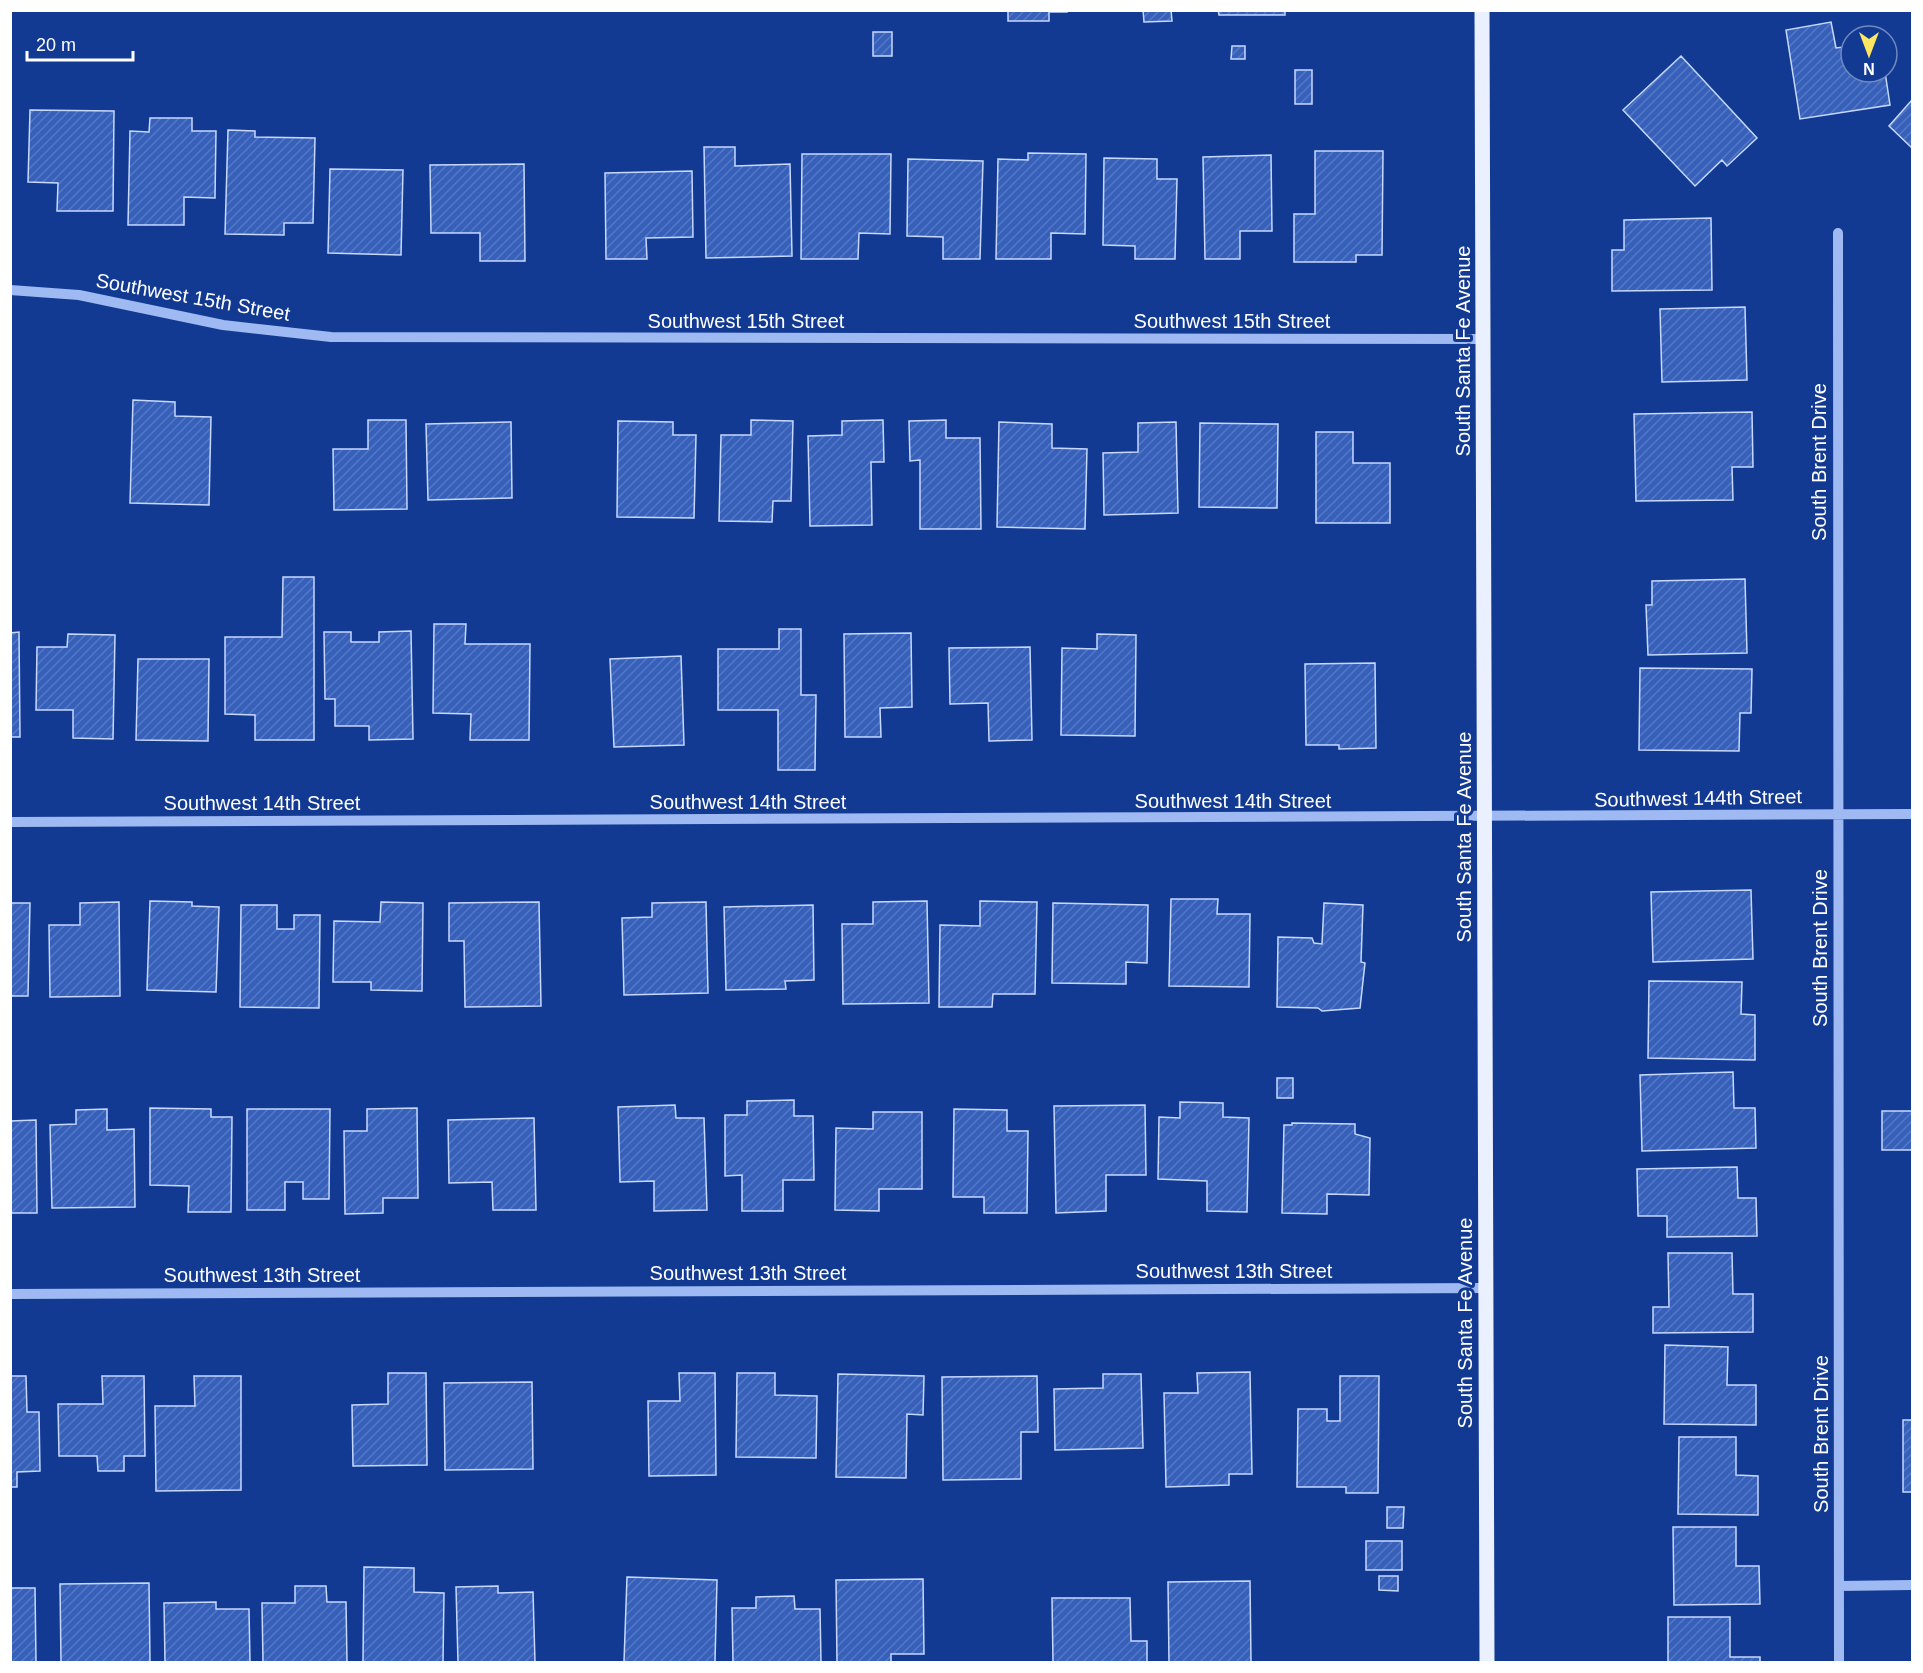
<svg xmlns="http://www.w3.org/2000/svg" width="1923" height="1673" viewBox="0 0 1923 1673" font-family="Helvetica,sans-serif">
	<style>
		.building { fill: url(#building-hatch); stroke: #c7d8fd; stroke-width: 1.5 }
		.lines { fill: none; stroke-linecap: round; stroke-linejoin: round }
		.minor { stroke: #9fbaf2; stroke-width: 10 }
		.major { stroke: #ebf0ff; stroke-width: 15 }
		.labels { text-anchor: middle; stroke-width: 6; stroke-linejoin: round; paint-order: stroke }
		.street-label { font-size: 20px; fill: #fff; stroke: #123a92 }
	</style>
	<defs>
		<pattern id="building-hatch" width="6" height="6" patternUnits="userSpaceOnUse" patternTransform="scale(1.5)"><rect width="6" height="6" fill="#3660b9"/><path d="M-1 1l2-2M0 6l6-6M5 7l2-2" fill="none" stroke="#5478c4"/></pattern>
	</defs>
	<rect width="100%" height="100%" fill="#123a92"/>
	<path class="building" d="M1008,10h59v2h-18v9h-41z
		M1143,10h28l1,11 -28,1z
		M1218,10h67v5h-66z
		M1831,22l5,26 15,-2v26h34l5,33 -90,14 -14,-89z
		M873,32h19v24h-19z
		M1232,46h13v13h-14z
		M1681,56l76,82 -30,28 -5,-6 -27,26 -72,-76z
		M1295,70h17v34h-17z
		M1912,100v48l-23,-22z
		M30,110l84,1 -1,100h-56l1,-28 -30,-1z
		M150,118h42v13h24l-1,67 -31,-1v28h-56l2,-94 19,1z
		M228,130l27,1v6l60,1 -2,85h-29v12l-59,-1z
		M704,147h31v19l55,-2 2,92 -86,2z
		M1315,151h68l-1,104h-26v7h-62v-48h21z
		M1028,153l58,1 -1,80 -34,-1v26h-55l2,-100 30,1z
		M802,154h89l-1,80 -31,-1 -1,26h-57z
		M1271,155l1,76h-32v28h-35l-2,-102z
		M1104,158l53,1v20h20l-2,80h-40v-13l-32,-1z
		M908,159l75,2 -3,98h-37v-22l-36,-1z
		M524,164l1,97h-45v-28h-49l-1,-68z
		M330,169l73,1 -2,85 -73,-2z
		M692,171l1,66 -47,1 1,21h-41l-1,-86z
		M1711,218l1,72 -100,1v-41h12v-30z
		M1745,307l2,73 -85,2 -2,-73z
		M133,400l42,2v14l36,1 -2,88 -79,-2z
		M1752,412l1,55h-21l1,33 -97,1 -2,-87z
		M368,420h38l1,89 -73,1 -1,-61h35z
		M751,420l42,1 -2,80h-18l-1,21 -53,-1 2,-86h30z
		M883,420l1,42h-13l1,63 -62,1 -2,-90 34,-1v-14z
		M946,420v18h34l1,91h-61v-69l-10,1 -1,-40z
		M618,421l55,1v13h23l-2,83 -77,-1z
		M511,422l1,76 -84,2 -2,-76z
		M999,422l53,2v24l35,1 -2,80 -88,-2z
		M1176,422l2,91 -74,2 -1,-62 35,-1v-29z
		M1200,423l78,1 -1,84 -78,-1z
		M1316,432h37v31h37v60h-74z
		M283,577h31v163h-59v-25l-30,-1v-77h57z
		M1745,579l2,74 -99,2 -2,-50h6v-24z
		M434,624h32l-1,20h65l-1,96h-59l1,-26 -38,-1z
		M779,629h22v66h15l-1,75h-37v-60h-60v-61h61z
		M411,631l2,108 -44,1v-14h-34v-27h-10l-1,-67h27v10h28v-10z
		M19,632l1,105h-10v-104z
		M911,633l1,74 -32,1 1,29h-36l-1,-103z
		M68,634l47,1 -2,104 -40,-1v-28h-37l1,-63h30z
		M1097,634l39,1 -1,101 -74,-1 1,-87 35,1z
		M1030,647l2,93 -43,1 -1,-38 -38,1 -1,-56z
		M681,656l3,89 -70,2 -4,-88z
		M138,659h71l-1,82 -72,-1z
		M1375,663l1,85 -37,1v-4h-33l-1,-81z
		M1640,668l112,1 -1,44h-11l-1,38 -100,-1z
		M1751,890l2,69 -100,3 -2,-70z
		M1171,899h47l-1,15h33l-1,73 -80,-1z
		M150,901l42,1v4l27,1 -3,85 -69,-2z
		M927,901l2,102 -86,1 -1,-80h31v-22z
		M980,901l57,1 -2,92h-42l-1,13h-53l1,-82 40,1z
		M119,902l1,94 -70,1 -1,-72h31v-22z
		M381,902l42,1 -1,88 -51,-1v-8h-38l1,-61 46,1z
		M539,902l2,104 -76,1 -1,-66h-15v-38z
		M706,902l2,91 -84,2 -2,-77 30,-1v-14z
		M10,903h20l-2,93h-18z
		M1053,903l95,2 -1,58 -21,-1v22l-74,-1z
		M1324,903l39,2 -2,57 4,1 -5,45 -38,3 -4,-3 -41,-1 1,-70 34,1 2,5 8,1z
		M241,905h36v24h17v-14h26l-1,93 -79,-1z
		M813,905l1,75 -29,1 1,8 -60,1 -2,-83z
		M1649,981l93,1 -1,32 14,1v45l-107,-2z
		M1733,1072l1,36h21l1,40 -114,3 -2,-76z
		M1277,1078h16v20h-16z
		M794,1100v16h19l1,64h-31v31h-41v-36l-17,1v-61h22v-14z
		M1180,1102l43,1v14l26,1 -2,94 -40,-1v-30l-49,-2 1,-62 21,1z
		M675,1105l1,13h28l3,92 -53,1v-30l-34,1 -2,-75z
		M1145,1105l1,70h-40v36l-50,2 -2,-107z
		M150,1108l61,1v8h21l-1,95h-43l1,-26 -39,-1z
		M417,1108l1,90h-35v15l-38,1 -1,-83h23v-22z
		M107,1109v21l27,-1 1,78 -83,1 -2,-83 26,-1v-14z
		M247,1109h83l-1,90h-26v-17h-18v28h-38z
		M954,1109l53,1v21h21l-1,82h-43v-16h-31z
		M1882,1111h30v39h-30z
		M873,1112h49v77h-43v22l-44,-1 1,-82 37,1z
		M534,1118l2,92h-43l-1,-28 -43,1 -1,-63z
		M36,1120l1,93h-27v-92z
		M1292,1123l63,1v10l15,4 -1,57 -42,-1v20l-45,-1 2,-88h8z
		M1737,1167l1,31h18l1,38 -90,1v-21h-29l-1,-47z
		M1668,1253h64l1,41h20v38l-100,1v-26h16z
		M1665,1345l63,2 -1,38h29v40l-92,-1z
		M1250,1372l2,102h-23v11l-63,2 -2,-94h34l-1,-20z
		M388,1373h38l1,92 -74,1 -1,-61 36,-1z
		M679,1373h36l1,102 -67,1 -1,-75h32z
		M737,1373h38v22l42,1 -1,62 -80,-1z
		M838,1374l86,2 -1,39 -16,-1 -1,64 -70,-1z
		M1103,1374h38l2,74 -88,2 -1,-61 49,-1z
		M10,1376h16l1,36h12l1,59 -23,1v15h-7z
		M102,1376h42l1,80h-21v15h-26l-1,-15h-38l-1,-52h45z
		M194,1376h47v114l-85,1 -1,-85h40z
		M1037,1376l1,56h-17v47l-78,1 -1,-103z
		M1340,1376h39l-1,117h-32v-6h-49l1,-78h29v12h13z
		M532,1382l1,87 -88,1 -1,-87z
		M1903,1420h9v72h-9z
		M1679,1437h57v38l22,1v39l-80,-1z
		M1387,1507h17l-1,21h-16z
		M1673,1527h63v39h23l1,38 -86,1z
		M1366,1541h36v29h-36z
		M364,1567l50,1v24l30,1 -1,69h-80z
		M1379,1576h19v15l-19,-1z
		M627,1577l90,3 -2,82h-91z
		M923,1579l1,75h-33v8h-54l-1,-82z
		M1250,1581l1,81h-82l-1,-80z
		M149,1583l1,79h-89l-1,-78z
		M295,1586h31l1,16h19l1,60h-84l-1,-59h33z
		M498,1586v7l35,-1 2,70h-77l-2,-75z
		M10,1588h25l1,74h-26z
		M794,1596l1,13h25l1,53h-88l-1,-54h24v-11z
		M1052,1598h78l1,43h16v21h-94z
		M216,1602v7h33l1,53h-85l-1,-59z
		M1668,1617h62v40h30v5h-92z"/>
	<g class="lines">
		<path class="minor" d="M1838,233l1,1429
			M10,290l69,5 144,30 108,12 1154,2
			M10,822l1902,-8
			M10,1294l1477,-6
			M1839,1586l73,-1"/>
		<path class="major" d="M1482,10l5,1652"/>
	</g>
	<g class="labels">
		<g class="street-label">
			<text transform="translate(193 297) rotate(10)" y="7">Southwest 15th Street</text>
			<text x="746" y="328">Southwest 15th Street</text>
			<text x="1232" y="328">Southwest 15th Street</text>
			<text transform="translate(1463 351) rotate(-90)" y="7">South Santa Fe Avenue</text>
			<text transform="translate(1819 462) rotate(-90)" y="7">South Brent Drive</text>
			<text transform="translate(1698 798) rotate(-1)" y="7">Southwest 144th Street</text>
			<text x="1233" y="808">Southwest 14th Street</text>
			<text x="748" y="809">Southwest 14th Street</text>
			<text x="262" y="810">Southwest 14th Street</text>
			<text transform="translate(1464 837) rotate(-90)" y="7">South Santa Fe Avenue</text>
			<text transform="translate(1820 948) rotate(-90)" y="7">South Brent Drive</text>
			<text x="1234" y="1278">Southwest 13th Street</text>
			<text x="748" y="1280">Southwest 13th Street</text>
			<text x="262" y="1282">Southwest 13th Street</text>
			<text transform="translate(1465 1323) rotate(-90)" y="7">South Santa Fe Avenue</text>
			<text transform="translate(1821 1434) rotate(-90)" y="7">South Brent Drive</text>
		</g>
	</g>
	<rect width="1923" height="1673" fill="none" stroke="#ffffff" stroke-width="24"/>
	<g transform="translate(1869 54) rotate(180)"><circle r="28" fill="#123a92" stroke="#7189be" stroke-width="1.5"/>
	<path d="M0-4.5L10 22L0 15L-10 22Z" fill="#ffe661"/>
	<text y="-9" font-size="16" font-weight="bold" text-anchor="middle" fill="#ffffff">N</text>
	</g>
	<path d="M27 51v9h106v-9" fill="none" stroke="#ffffff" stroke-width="3"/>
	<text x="36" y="51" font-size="18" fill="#ffffff" stroke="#123a92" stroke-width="4.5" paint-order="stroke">20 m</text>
</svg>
